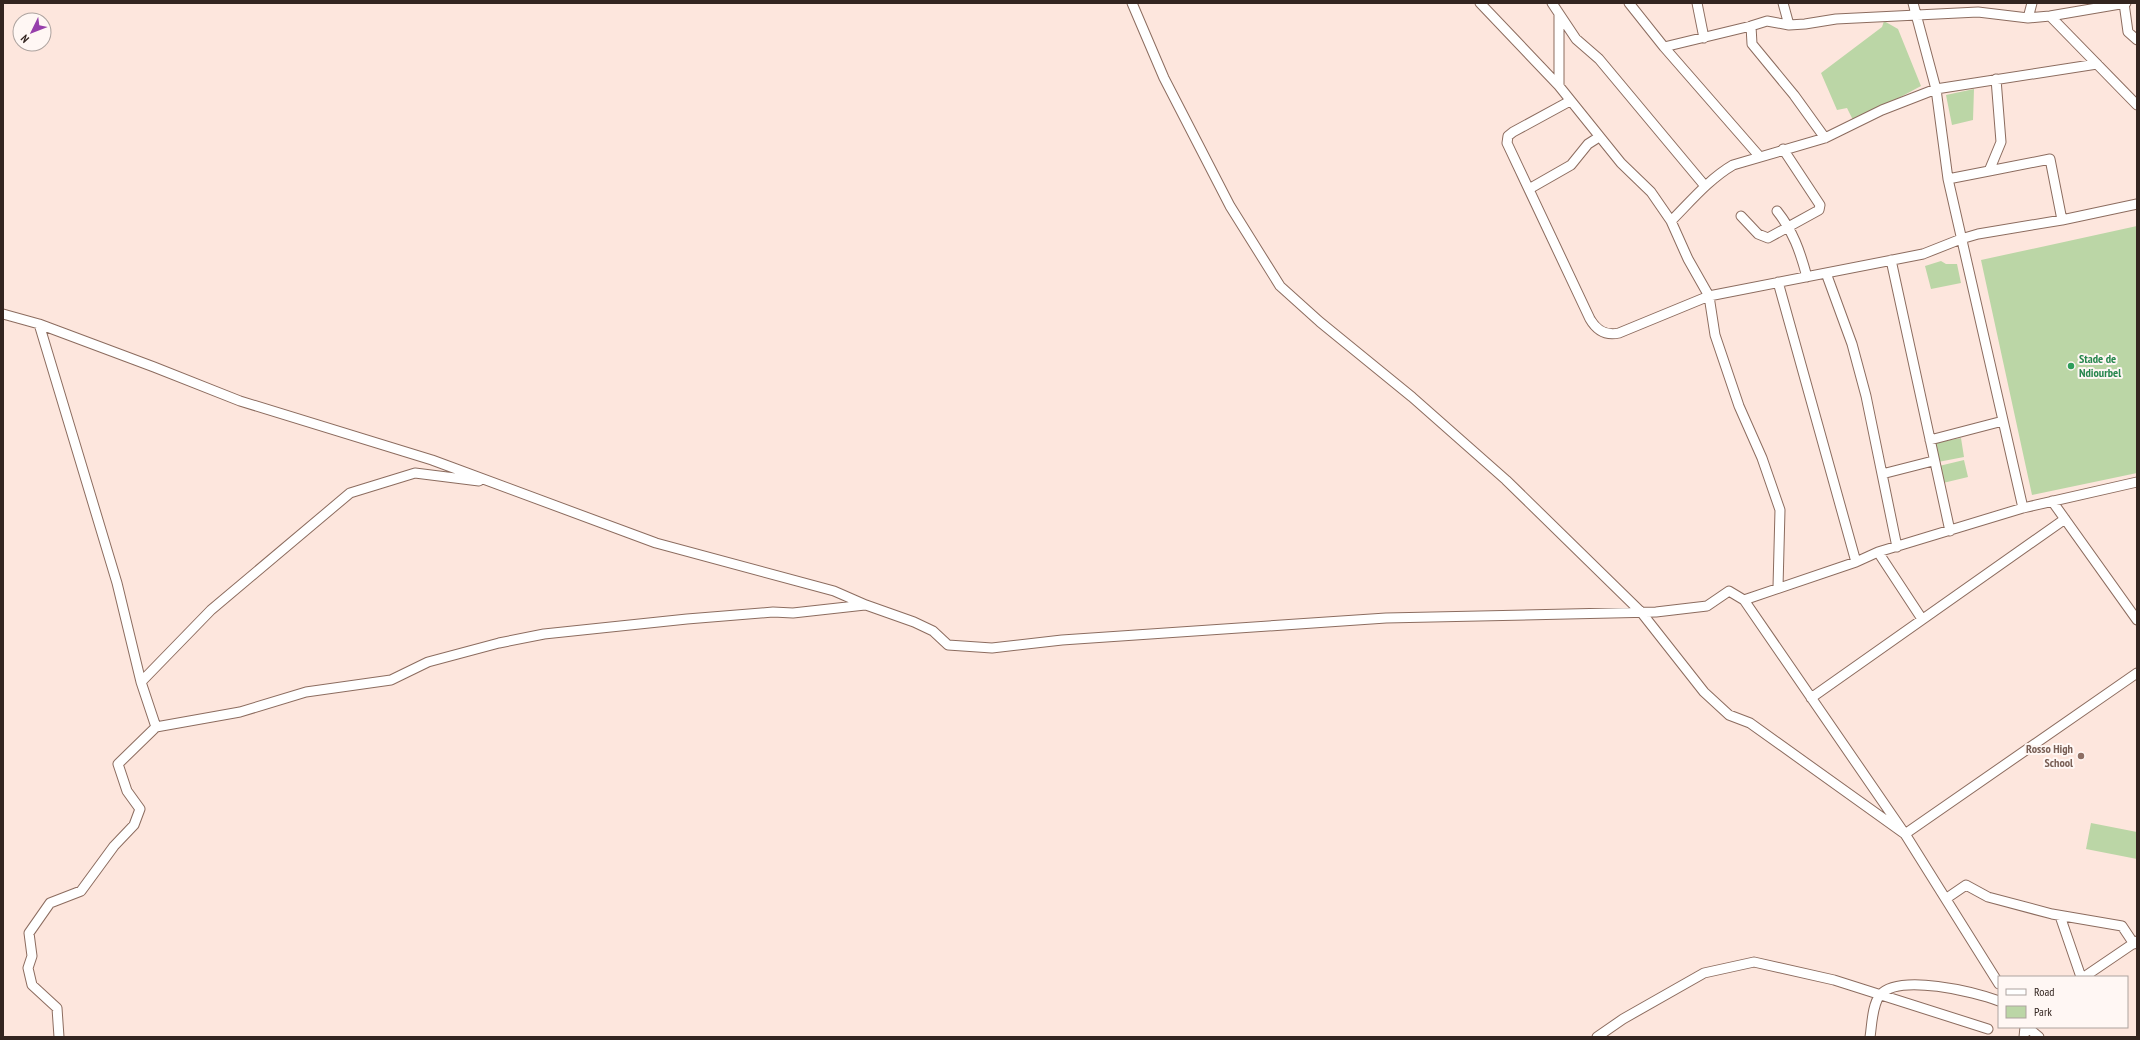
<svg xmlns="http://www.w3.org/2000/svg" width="2140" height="1040" viewBox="0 0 2140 1040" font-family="'PT Sans Narrow',sans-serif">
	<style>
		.green { fill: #bbd6a6 }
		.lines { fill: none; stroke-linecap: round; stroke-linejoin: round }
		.minor-casing { stroke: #8c6c5f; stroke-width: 11 }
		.minor { stroke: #fff; stroke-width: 9 }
		.leisure-dot { fill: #2e9e5b; stroke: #fff7f4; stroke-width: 1.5 }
		.education-dot { fill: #8d6e63; stroke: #fff7f4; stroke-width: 1.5 }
		.labels { text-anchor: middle; stroke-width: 4; stroke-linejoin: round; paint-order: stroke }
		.leisure-label { font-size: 12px; font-weight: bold; fill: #27864d; stroke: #fff7f4; text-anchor: start }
		.education-label { font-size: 12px; font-weight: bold; fill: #785e54; stroke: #fff7f4; text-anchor: end }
	</style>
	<rect width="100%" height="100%" fill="#fde6dd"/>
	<path class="green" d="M1884,21l14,8 23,57 -67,36 -7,-14 -10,2 -16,-37 61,-46z
		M1974,89l-1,31 -21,5 -6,-30z
		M2137,226v247l-105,22 -51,-235z
		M1941,261l5,3h11l4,19 -30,6 -6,-23z
		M1961,438l3,19 -26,5 -4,-19z
		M1964,460l4,17 -25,6 -4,-17z
		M2091,823l46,9v27l-51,-10z"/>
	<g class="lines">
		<g class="minor-casing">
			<path id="minor" d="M1132,3l32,75 66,128 50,80 40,36 92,75 94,83 135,132 63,80 25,23 21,8 155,111
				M1480,3l79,83
				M1552,3l24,36 23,20 106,127
				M1629,3l35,44 96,110
				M1697,3l7,35
				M1783,3l6,22
				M1913,3l23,86 12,90 75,329
				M2124,3l4,29 9,8
				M1559,14v72l62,77 30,29 20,29 17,38 21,37 6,39 24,71 23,52 18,52 -2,77
				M2050,16l87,89
				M2028,18l4,-15
				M1751,26l1,18 42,51 31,43
				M1664,47l87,-21 16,-5 22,4 16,-1 31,-5 142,-7 50,6 22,-2 76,-13
				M1570,101l-57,31 -5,4 -1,7 83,176c7,12 16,17 29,14l90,-37 214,-42 38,-15 17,-5 84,-14 75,-16
				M1989,171l61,-12 12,61
				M1948,179l41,-8 12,-29 -5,-63
				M1529,189l42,-24 17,-21 11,-7
				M1777,211c16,20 23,40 30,66
				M1741,216l17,18 10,4 51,-28 1,-5 -37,-56
				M1671,221c19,-19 38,-42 62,-56l92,-27 57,-28 54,-21 161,-25
				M1891,260l59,271
				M1826,273l26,71 14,52 31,151
				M1778,282l78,280
				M3,314l36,10 115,43 86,34 192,59 224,83 178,48 32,14 48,17 19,9 15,14 44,3 70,-8 324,-22 270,-6 51,-6 22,-15 15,9 112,-38 22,-10 145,-44 114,-26
				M39,324l78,259 24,99 15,45
				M1930,440l73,-19
				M1882,474l51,-13
				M2052,501l85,119
				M1878,552l44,67
				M1744,600l161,234 94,150
				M141,682l70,-72 139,-117 65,-20 64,8
				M1811,698l254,-179
				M1905,834l232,-161
				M1947,898l19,-13 22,12 64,17 70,12 12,18
				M2060,916l21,61
				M2084,977l53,-36
				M2027,1027l12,10
				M59,1037l-2,-29 -25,-23 -4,-17 4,-12 -3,-23 21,-30 31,-12 33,-45 20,-21 6,-16 -13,-18 -9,-27 38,-37 84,-15 66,-20 85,-12 37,-18 71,-19 45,-9 143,-15 86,-7 20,1 72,-8
				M1597,1037l26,-18 81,-46 50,-11 80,18 154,49
				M1870,1037c2,-12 2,-32 10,-42 19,-22 95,-3 119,6
				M2024,1037l1,-10"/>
		</g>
		<use href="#minor" class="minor"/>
	</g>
	<circle class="leisure-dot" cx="2071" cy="366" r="4"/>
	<circle class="education-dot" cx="2081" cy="756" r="4"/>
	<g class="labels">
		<g class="leisure-label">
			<text x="2079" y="363">Stade de<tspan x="2079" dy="14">Ndiourbel</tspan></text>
		</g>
		<g class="education-label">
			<text x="2073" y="753">Rosso High<tspan x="2073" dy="14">School</tspan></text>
		</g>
	</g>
	<rect width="2140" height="1040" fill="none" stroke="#332520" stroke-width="8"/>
	<rect x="1998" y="976" width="130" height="52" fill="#fff7f4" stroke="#ada39f"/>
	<rect x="2006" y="989" width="20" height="6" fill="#ffffff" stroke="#ada39f"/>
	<text x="2034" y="996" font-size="12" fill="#332520">Road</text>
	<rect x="2006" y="1006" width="20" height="12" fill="#bbd6a6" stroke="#ada39f"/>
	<text x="2034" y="1016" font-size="12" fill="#332520">Park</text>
	<g transform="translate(32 32) rotate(227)"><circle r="19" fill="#fff7f4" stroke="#ada39f"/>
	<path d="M0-3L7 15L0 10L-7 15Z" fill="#973fab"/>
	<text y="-6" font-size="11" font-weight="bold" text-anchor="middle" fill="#332520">N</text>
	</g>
</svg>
